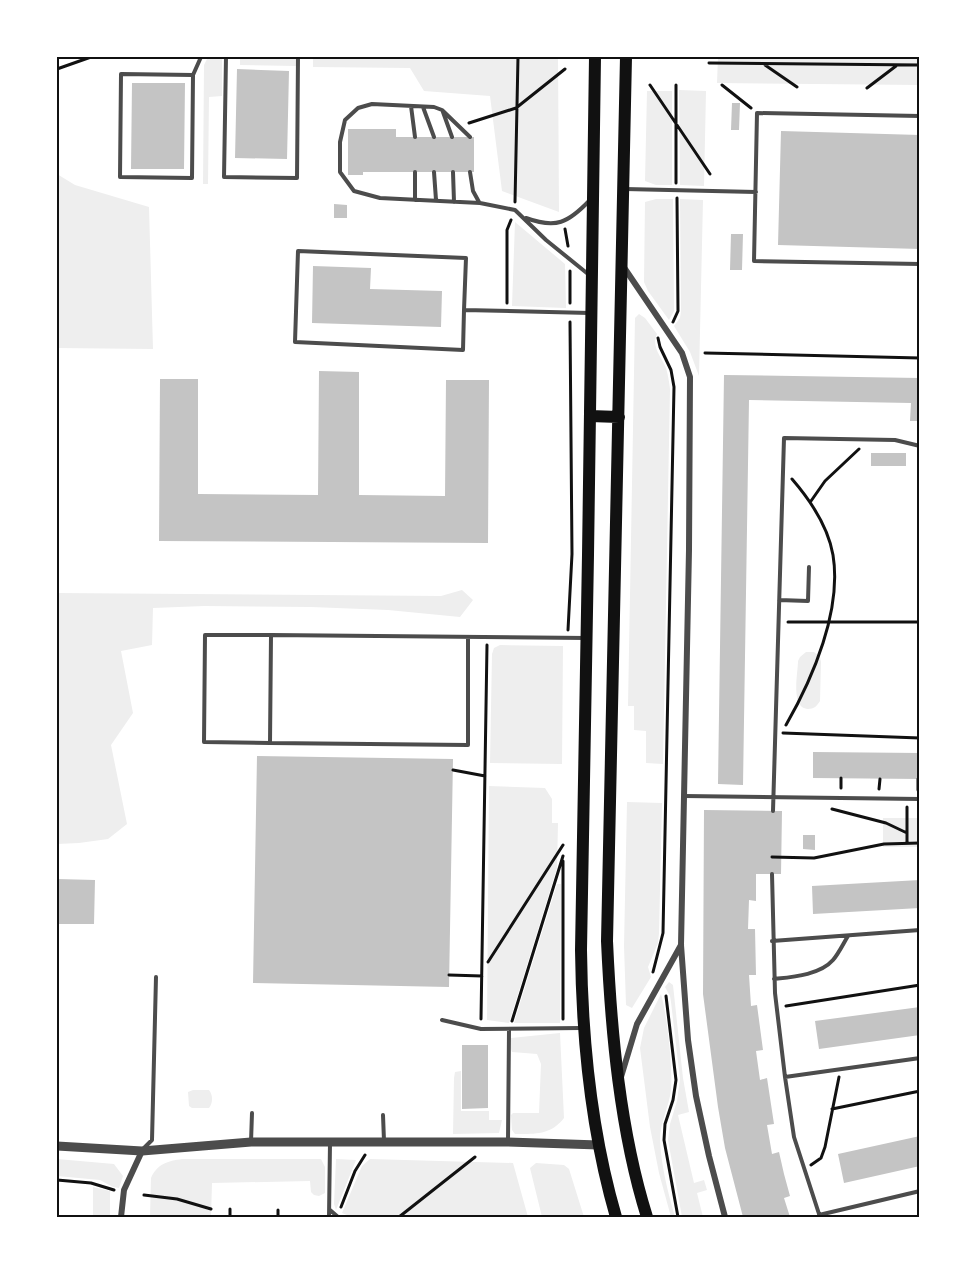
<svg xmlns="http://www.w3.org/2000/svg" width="977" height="1274" viewBox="0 0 977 1274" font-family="'IBM Plex Serif',serif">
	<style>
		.green { fill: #eee }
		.building { fill: #c4c4c4 }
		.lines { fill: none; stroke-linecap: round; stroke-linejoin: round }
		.path { stroke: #111; stroke-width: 3 }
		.service { stroke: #4c4c4c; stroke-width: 4 }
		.minor { stroke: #4c4c4c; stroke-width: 6 }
		.tertiary { stroke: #4c4c4c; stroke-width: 9 }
		.primary { stroke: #111; stroke-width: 12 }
		.neatline { fill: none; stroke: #111; stroke-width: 2 }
	</style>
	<rect width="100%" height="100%" fill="#fff"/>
	<path class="green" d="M208,57h14v39l-13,1 -1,87h-5l1,-119z
		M240,57h56v9l-56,-1z
		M313,57h245l1,155 -57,-21 -12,-95 -66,-5 -14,-23 -97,-1z
		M718,57h202v28l-203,-2z
		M679,90l27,1 -2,95 -24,-1z
		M647,91h25v94h-16l-11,-4z
		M57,174l18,11 74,22 4,142 -96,-1z
		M656,199h17l1,112 -5,9 -21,-29 -4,-9 1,-80z
		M680,199l23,1 -4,176 -9,-24 -16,-26 6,-8 1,-7z
		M515,222l50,42 1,44 -54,-2z
		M639,314l6,4 12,16c-6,13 4,22 9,34 2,7 3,13 4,21l-7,375 -17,-1v-32l-12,-1v-24h-6l7,-388z
		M462,590l11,10 -13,17 -72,-7 -77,-3 -107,-1 -51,2 -1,37 -31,6 12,62 -22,32 16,79 -19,15 -29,4 -22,1v-251l384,3z
		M500,645l63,1 -1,118 -72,-1 2,-109 2,-6z
		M806,652h8l6,5 1,5 -1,39c-3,5 -6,8 -12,8 -18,-1 -10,-36 -10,-48l2,-4z
		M489,786l56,2 7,11v24h6l-1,45 -48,155 -22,-3z
		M627,802l35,1 -3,130 -1,10 -10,24 3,10 -19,31 -6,-3 -2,-59z
		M883,818h37v29h-37z
		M557,884h4l-1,139h-46z
		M669,982l4,3 10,93 6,34 -11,3 16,68 10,-3 3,10 -10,3 6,24h-21l-14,-77 2,-16 7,-23 3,-22 -9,-77 -1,-6 -5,-9z
		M661,994c6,20 12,76 10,96 -2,17 -11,32 -11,50 1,25 8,53 15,77h-4l-12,-44 -9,-46 -10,-79 4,-20z
		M560,1033l4,85c-13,17 -29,16 -49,16l-3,-4 -1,-15 2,-2h26l2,-49 -4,-10 -25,-2 -1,-3v-11z
		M461,1071v40h28v9h13l-3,13 -46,1 1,-56 1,-6z
		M193,1090h16c4,5 4,13 0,18h-17l-3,-2 -1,-14z
		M57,1159l57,5 9,12 -4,12 -6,-1 -13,-7 -43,-4z
		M182,1159h139l4,8v26l-6,3 -5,-1 -3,-3 -1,-11 -98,2 -1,34h-61l1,-39c6,-14 17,-17 31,-19z
		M336,1159l20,1 -20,50 -2,-6z
		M370,1159l143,4 15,54h-176l-10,-4 20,-47z
		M536,1163l28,2 5,4 15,48h-42l-12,-49z
		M93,1187l17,4v26h-17z"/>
	<path class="building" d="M237,69l52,2 -2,88 -52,-1z
		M132,83h53l-1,86h-53z
		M732,103h8l-1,27h-8z
		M348,129h48v8h78v35h-111v3h-15z
		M781,131l139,4v114l-142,-4z
		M334,204l13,1v13h-13z
		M731,234h12l-1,36h-12z
		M313,266l58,2 -1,21 72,2 -1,36 -129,-4z
		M319,371l40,1v123l86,1 1,-116h43l-1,163 -329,-2 1,-162h38v115l120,1z
		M724,375l196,3v43h-10l1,-18 -162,-3 -6,385 -25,-1z
		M871,453h35v13h-35z
		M813,752l107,1v26l-107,-1z
		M257,756l196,3 -4,228 -196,-4z
		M704,810l78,1 -1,63h-25v27l-7,-1 -1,29h7l1,46h-7l2,31 6,-1 6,45 -7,1 4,29 7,-2 7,46 -7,1 5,29 7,-2 5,22 6,22 -6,2 6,19h-47l-18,-69 -7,-41 -15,-113z
		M803,835h12v15l-12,-1z
		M57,879l38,1 -1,44h-37z
		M920,880v28l-107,6 -1,-28z
		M920,1007v28l-101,14 -4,-28z
		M462,1045h26v63l-26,1z
		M920,1136v30l-76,17 -6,-29z"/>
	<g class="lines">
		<path class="path" d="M709,63l211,2
			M765,65l32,22
			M57,69l34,-12
			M650,85l60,89
			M676,85v98
			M722,85l29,23
			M867,88l29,-22
			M469,123l47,-15 49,-39
			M515,202l3,-145
			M565,229l3,17
			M570,271v32
			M507,303v-73l4,-10
			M673,322l5,-11 -1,-113
			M705,353l215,5
			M811,501l14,-20 34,-32
			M788,622h130
			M568,630l4,-76 -2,-232
			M786,725c27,-47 56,-115 47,-170 -5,-29 -22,-54 -41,-76
			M783,733l137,5
			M453,770l32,6
			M841,788v-10
			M879,789l1,-10
			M918,790v-11
			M907,807v36
			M832,809l54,14 21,10
			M772,857l42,1 70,-14 36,-1
			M488,962l75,-117
			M653,972l10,-39 11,-546 -3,-17 -11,-23 -2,-9
			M449,975l33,1
			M666,996l10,84 -3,20 -8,24 -1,16 14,77
			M786,1006l134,-21
			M481,1019l6,-374
			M563,1019v-158
			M512,1021l51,-165
			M832,1109l88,-18
			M811,1165l10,-7 4,-11 14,-70
			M57,1180l34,3 23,7
			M144,1195l33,4 34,10
			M341,1207l14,-36 10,-16
			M230,1209v8
			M278,1217v-7
			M399,1217l76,-60"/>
		<path class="service" d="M226,57l-2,120 73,1 1,-121
			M193,75l-72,-1 -1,103 72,1 1,-103 8,-18
			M411,106l4,31
			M423,107l11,30
			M443,112l9,25
			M920,116l-163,-3 -3,148 166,3
			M470,137l-28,-27 -8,-3 -62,-3 -14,4 -13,12 -5,22v30l14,19 26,7 100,5 35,7 31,30 42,34
			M434,172l2,28
			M453,172l1,30
			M470,172l3,19 6,11
			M625,189l131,3
			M415,200v-28
			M526,218c30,11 42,5 64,-18
			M464,310l-1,40 -168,-8 3,-91 168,7 -2,52 126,3
			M779,600l29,1 1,-34
			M468,637v108l-198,-2 1,-108 315,3
			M270,743l-66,-1 1,-107h66
			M684,796l236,3
			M773,811l11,-373 111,2 25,6
			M772,874l3,119 10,84 9,60 26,80
			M772,941l148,-11
			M774,979c18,-2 46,-4 59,-19 6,-7 10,-16 15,-24
			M442,1020l39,9 100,-1
			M785,1077l135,-19
			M383,1115l1,26
			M508,1140l1,-110
			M251,1142l1,-29
			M144,1148l8,-8 4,-163
			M330,1210l8,7
			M819,1215l101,-24
			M329,1217l1,-74"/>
		<path class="minor" d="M623,266l59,87 8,24 -1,173 -8,395 7,95 8,56 13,60 16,61
			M621,1077l16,-53 44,-79
			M121,1217l3,-27 18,-39"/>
		<path class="tertiary" d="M57,1146l85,5 109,-9h257l91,3"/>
		<path class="primary" d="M595,57l-7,498 -7,395c1,90 10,181 35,267
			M626,57l-19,884c4,90 13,190 40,276
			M590,416l29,1"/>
	</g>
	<rect width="977" height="1274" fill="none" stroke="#ffffff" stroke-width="117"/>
	<rect x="58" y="58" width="860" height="1158" class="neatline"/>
</svg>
